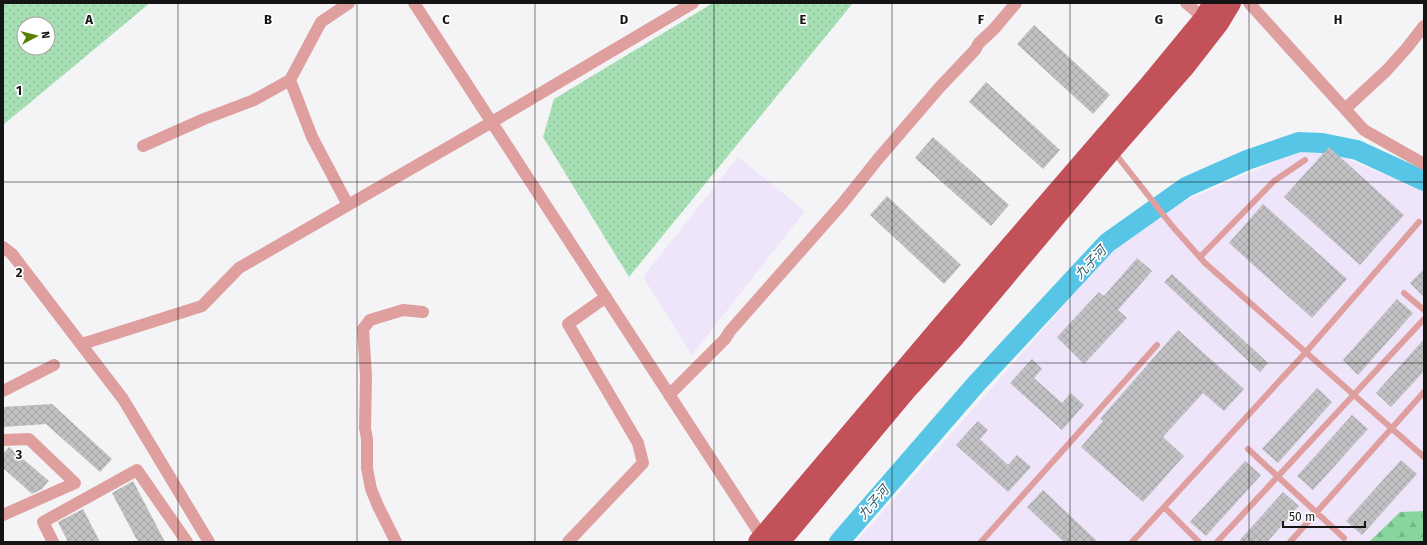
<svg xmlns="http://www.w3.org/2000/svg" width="1427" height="545" viewBox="0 0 1427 545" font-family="'Fira Sans','Noto Sans SC',sans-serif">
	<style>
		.education { fill: #eee5fb }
		.green { fill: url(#green-dots); fill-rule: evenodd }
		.forest { fill: url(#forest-firs) }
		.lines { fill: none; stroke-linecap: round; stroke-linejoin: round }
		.river { stroke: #56c5e6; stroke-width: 20 }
		.building { fill: url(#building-cross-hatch) }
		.service { stroke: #df9f9f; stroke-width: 6 }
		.minor { stroke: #df9f9f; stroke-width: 12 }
		.primary { stroke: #c25159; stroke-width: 20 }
		.grid { fill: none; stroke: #141414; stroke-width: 1; stroke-opacity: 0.55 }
		.labels { text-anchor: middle; stroke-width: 3.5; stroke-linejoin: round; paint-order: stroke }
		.water-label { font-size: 13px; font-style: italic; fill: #2d5c6b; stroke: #fff }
		.grid-label { font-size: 13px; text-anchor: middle; font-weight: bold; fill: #141414; stroke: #fff; stroke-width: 3.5; stroke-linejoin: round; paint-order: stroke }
	</style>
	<defs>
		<pattern id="green-dots" width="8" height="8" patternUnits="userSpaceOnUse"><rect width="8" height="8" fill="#a7dfb5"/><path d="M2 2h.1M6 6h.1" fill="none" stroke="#8fbe9b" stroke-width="1.8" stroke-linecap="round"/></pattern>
		<pattern id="forest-firs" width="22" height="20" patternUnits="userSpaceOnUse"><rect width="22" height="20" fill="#88d59d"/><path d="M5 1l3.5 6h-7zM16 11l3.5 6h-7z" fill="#74b686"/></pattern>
		<pattern id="building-cross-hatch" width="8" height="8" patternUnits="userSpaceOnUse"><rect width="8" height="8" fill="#c1c1c3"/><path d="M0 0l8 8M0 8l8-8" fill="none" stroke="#a5a5a7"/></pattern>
	</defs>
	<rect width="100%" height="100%" fill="#f4f4f6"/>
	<path class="education" d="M1323,149l101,42v351h-568l255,-290 73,-51 111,-48z
		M738,157l67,54 -113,144 -49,-78z"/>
	<path class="green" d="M3,3h147l-147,122zM24,24h24v24h-24z
		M713,3h140l-224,274 -86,-140 11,-38z"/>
	<path class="forest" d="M1424,511v31h-55l31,-30z"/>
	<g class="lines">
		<path class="river" d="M839,542l137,-158 131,-141 79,-56 61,-27 52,-18 23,1 35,7 67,31"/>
	</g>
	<path class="building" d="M1034,25l76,70 -17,19 -76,-70z
		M986,82l74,68 -17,19 -74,-67z
		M933,137l76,68 -18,21 -76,-68z
		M1329,147l75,68 -44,50 -76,-68z
		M887,196l74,69 -17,19 -74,-69z
		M1263,204l84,75 -35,39 -83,-75z
		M1137,258l15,13 -34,39 9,8 -43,46 -27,-27 42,-45 5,4z
		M1424,269v28l-14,-14z
		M1172,274l96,89 -8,9 -96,-90z
		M1397,299l16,14 -55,62 -15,-15z
		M1178,330l66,59 -20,22 -21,-18 -40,44 21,19 -41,46 -62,-55 22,-26 -3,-2z
		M1424,339v32l-33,36 -15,-14z
		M1032,359l10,10 -8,9 28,25 9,-10 13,12 -22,25 -52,-47z
		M1317,388l15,14 -54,61 -16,-14z
		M52,404l60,55 -12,13 -54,-48 -43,3v-20z
		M1352,415l16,14 -55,61 -16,-14z
		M978,421l10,9 -8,9 28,26 9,-10 14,12 -23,25 -52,-47z
		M9,447l40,34 -7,8 -10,5 -29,-26v-14z
		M1401,460l16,14 -55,61 -16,-14z
		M1245,461l16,14 -55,61 -16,-14z
		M133,481l32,61h-27l-26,-49z
		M1043,490l55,52h-34l-37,-35z
		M1283,492l16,14 -32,36h-29z
		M83,509l17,33h-32l-10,-20z"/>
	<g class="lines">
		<path class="service" d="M1114,152l59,75 32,36 219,194
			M1200,257l74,-76 31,-21
			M1404,293l20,17
			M1248,449l96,89
			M1164,507l35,35
			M981,542l176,-197
			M1132,542l174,-190 113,-130
			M1217,542l207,-223
			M1290,542l134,-150"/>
		<path class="minor" d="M414,3l348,534
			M1186,3l18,15
			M1249,3l115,127 60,34
			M290,80l22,57 36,68
			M1345,109l41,-38 20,-22 18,-23
			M143,146l61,-27 50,-19 36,-20 31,-58 28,-19
			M3,247l9,7 111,145 86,143
			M82,344l120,-38 37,-38 253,-146 201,-119
			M3,391l51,-26
			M669,395l56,-56 5,-8 112,-127 36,-45 61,-71 36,-38 4,-7 15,-14 22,-26
			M3,440l26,-1 46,44 -72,32
			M53,542l-10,-20 94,-52 50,72
			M396,542l-18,-36 -7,-17 -4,-21v-29l-2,-11 1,-52 -3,-47 7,-9 33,-10 20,2
			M568,542l75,-79 -5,-20 -70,-119 38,-27"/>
		<path class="primary" d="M758,542l183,-216 207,-240 56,-68 9,-15
			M780,542l125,-150 49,-54 158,-188 72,-82 35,-45 12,-20"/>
	</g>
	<path class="grid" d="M178,3v539M357,3v539M535,3v539M714,3v539M892,3v539M1070,3v539M1249,3v539M3,182h1421M3,363h1421"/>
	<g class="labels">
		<g class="water-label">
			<text transform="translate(1090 262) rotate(-47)" y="5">九子河</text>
			<text transform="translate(873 502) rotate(-49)" y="5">九子河</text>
		</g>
	</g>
	<g class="grid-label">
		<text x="89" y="24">A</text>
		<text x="268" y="24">B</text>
		<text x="446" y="24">C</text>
		<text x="624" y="24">D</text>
		<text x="803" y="24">E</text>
		<text x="981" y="24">F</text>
		<text x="1159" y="24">G</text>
		<text x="1338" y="24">H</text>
		<text x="19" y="95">1</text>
		<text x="19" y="277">2</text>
		<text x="19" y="459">3</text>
	</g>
	<rect width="1427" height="545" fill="none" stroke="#141414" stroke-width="8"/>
	<g transform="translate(36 36) rotate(83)"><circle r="19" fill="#ffffff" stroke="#a1a1a1"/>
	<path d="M0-3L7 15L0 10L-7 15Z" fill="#577f00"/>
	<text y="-6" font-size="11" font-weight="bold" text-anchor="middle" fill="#141414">N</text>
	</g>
	<path d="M1283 521v6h82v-6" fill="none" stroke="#141414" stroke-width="2"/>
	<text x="1289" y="521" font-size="12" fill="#141414" stroke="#ffffff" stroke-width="3" paint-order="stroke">50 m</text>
</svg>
